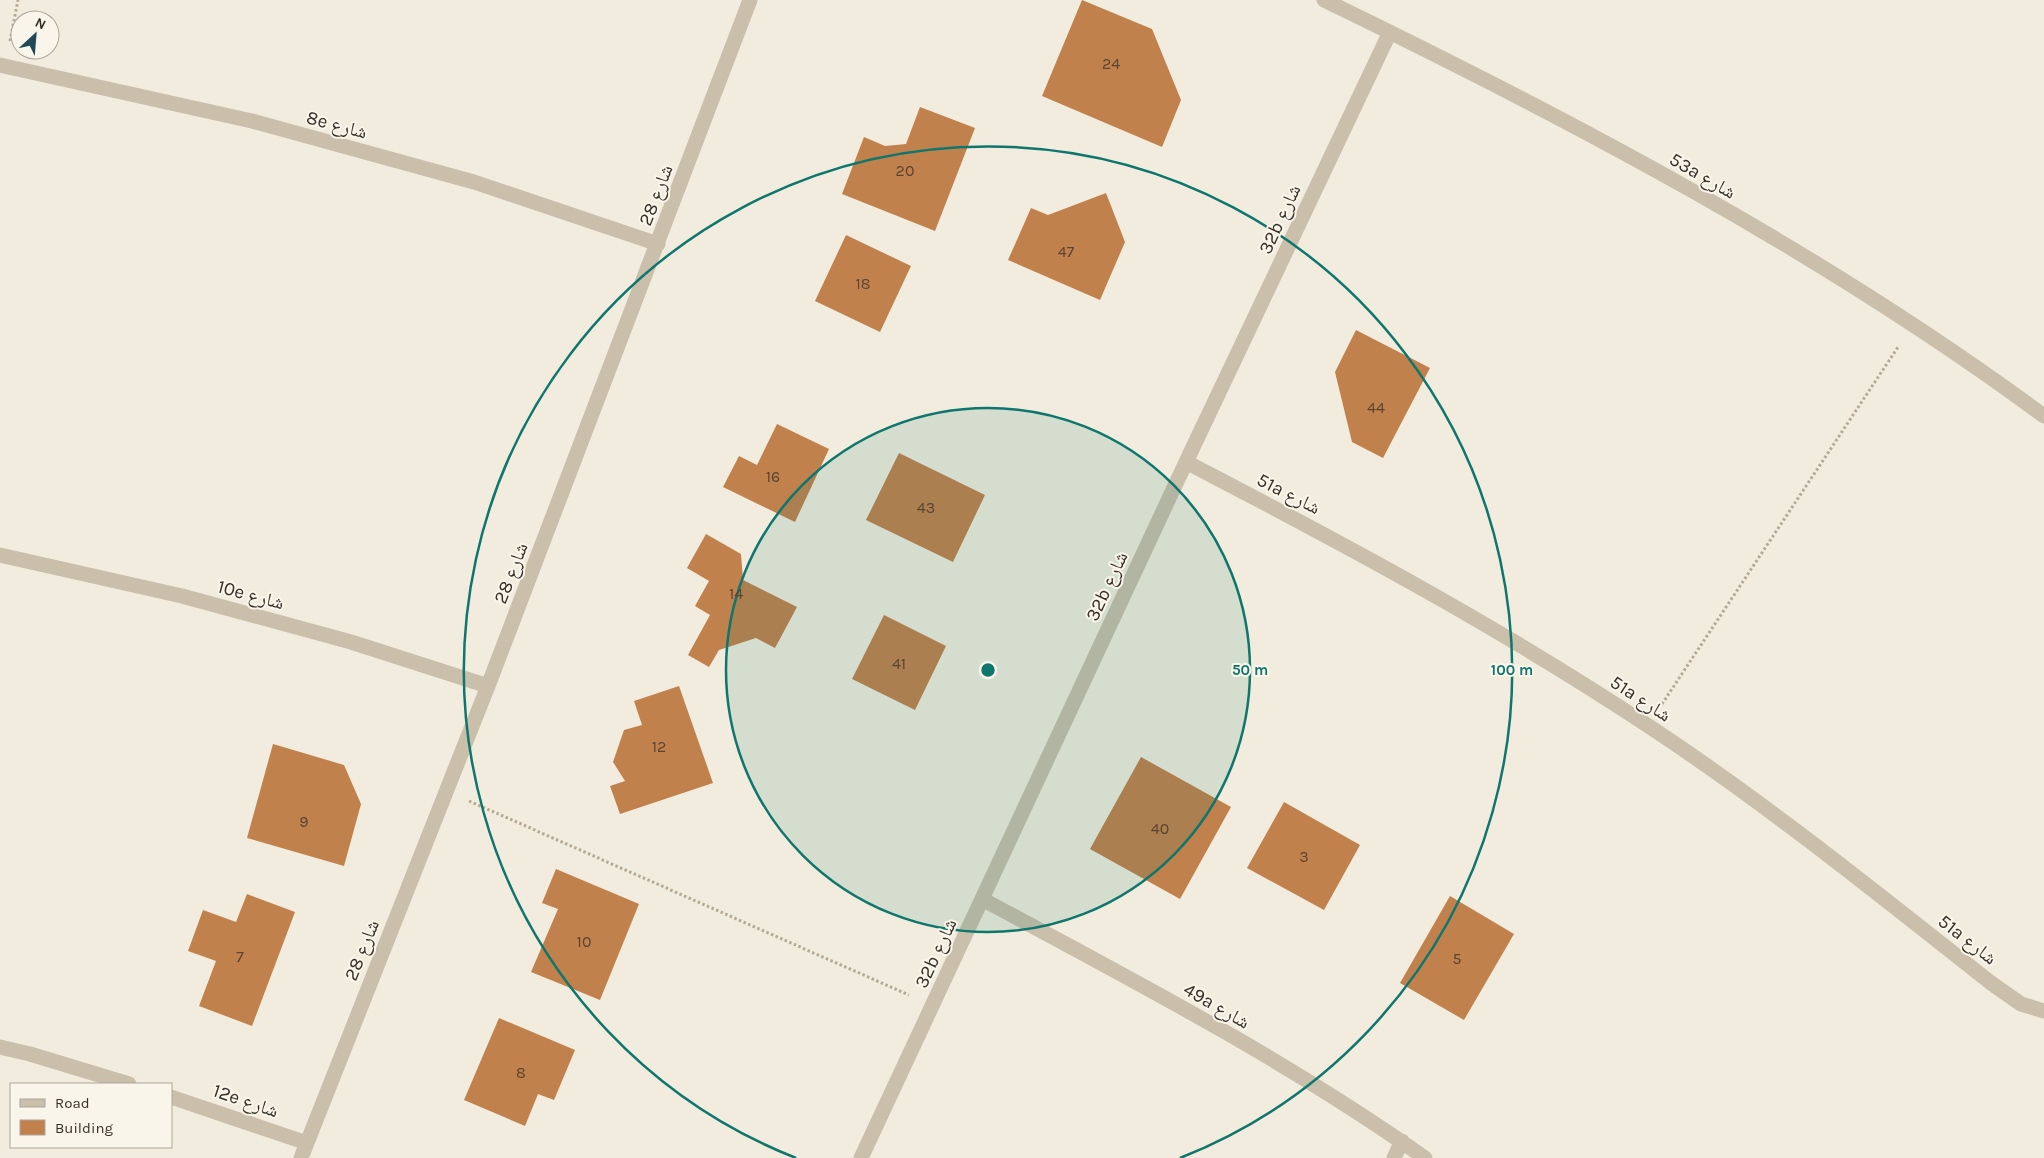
<svg xmlns="http://www.w3.org/2000/svg" width="2044" height="1158" viewBox="0 0 2044 1158" font-family="Karla,'Noto Naskh Arabic',sans-serif">
	<style>
		.building { fill: #c1814c }
		.lines { fill: none; stroke-linecap: round; stroke-linejoin: round }
		.path { stroke: #b5a994; stroke-width: 3; stroke-dasharray: 2.5 2.5; stroke-linecap: butt }
		.minor { stroke: #c9bfaa; stroke-width: 15 }
		.ring { fill: none; stroke: #0f766e; stroke-width: 2.5 }
		.labels { text-anchor: middle; stroke-width: 4; stroke-linejoin: round; paint-order: stroke }
		.number-label { font-size: 16px; fill: #5a4432 }
		.street-label { font-size: 19px; fill: #373029; stroke: #f9f5ea }
		.centre { fill: #0f766e; stroke: #f9f5ea; stroke-width: 2.5 }
		.ring-label { font-size: 15px; text-anchor: middle; font-weight: bold; fill: #0f766e; stroke: #f9f5ea; stroke-width: 4; stroke-linejoin: round; paint-order: stroke }
	</style>
	<rect width="100%" height="100%" fill="#f1ecdd"/>
	<path class="building" d="M1082,0l70,29 29,71 -19,47 -120,-51z
		M920,107l55,21 -40,103 -93,-37 22,-57 21,9 21,-2z
		M1106,193l19,49 -25,58 -92,-40 23,-52 17,7z
		M846,235l65,31 -31,66 -65,-31z
		M1356,330l74,38 -47,90 -31,-16 -17,-70z
		M777,424l52,25 -34,73 -72,-35 16,-31 18,9z
		M899,453l86,42 -32,67 -87,-42z
		M706,534l35,20 2,26 54,27 -22,41 -19,-10 -37,12 -10,17 -21,-12 22,-40 -15,-9 14,-25 -22,-13z
		M884,615l62,31 -31,64 -63,-31z
		M679,686l34,97 -93,31 -10,-28 15,-5 -12,-19 11,-32 18,-5 -8,-24z
		M273,744l71,21 17,39 -17,62 -97,-28z
		M1141,757l90,50 -51,92 -90,-50z
		M1284,802l76,43 -36,65 -77,-42z
		M556,869l83,35 -39,96 -69,-28 27,-63 -16,-6z
		M247,894l48,18 -43,114 -53,-20 17,-45 -28,-10 15,-41 33,12z
		M1450,896l64,38 -50,86 -64,-37z
		M499,1018l76,32 -21,50 -16,-6 -13,32 -61,-26z"/>
	<g class="lines">
		<path class="path" d="M10,41l8,-41
			M1662,704l236,-357
			M469,801l440,194"/>
		<path class="minor" d="M1324,0c248,120 498,252 720,416
			M0,65l252,56 222,61 184,62
			M1186,462c158,82 313,165 461,263 120,79 231,169 344,258l30,21 23,7
			M0,555l182,41 169,46 137,44
			M982,899c150,81 303,160 443,259
			M0,1047l30,7 99,30
			M171,1097l136,46
			M301,1158l187,-472 262,-686
			M861,1158l325,-696 204,-430
			M1394,1158l8,-17"/>
	</g>
	<circle cx="988" cy="670" r="262" fill="#0f766e" fill-opacity=".12"/>
	<g class="ring">
		<circle cx="988" cy="670" r="262"/>
		<path d="M796 1158A524 524 0 1 1 1180 1158"/>
	</g>
	<g class="labels">
		<g class="number-label">
			<text x="1111" y="69">24</text>
			<text x="905" y="176">20</text>
			<text x="1066" y="257">47</text>
			<text x="863" y="289">18</text>
			<text x="1376" y="413">44</text>
			<text x="773" y="482">16</text>
			<text x="926" y="513">43</text>
			<text x="736" y="599">14</text>
			<text x="899" y="669">41</text>
			<text x="659" y="752">12</text>
			<text x="304" y="827">9</text>
			<text x="1160" y="834">40</text>
			<text x="1304" y="862">3</text>
			<text x="584" y="947">10</text>
			<text x="240" y="962">7</text>
			<text x="1457" y="964">5</text>
			<text x="521" y="1078">8</text>
		</g>
		<g class="street-label">
			<text transform="translate(337 124) rotate(15)" y="7">8e شارع</text>
			<text transform="translate(1703 175) rotate(30)" y="7">53a شارع</text>
			<text transform="translate(655 195) rotate(-69)" y="7">شارع 28</text>
			<text transform="translate(1279 219) rotate(-65)" y="7">32b شارع</text>
			<text transform="translate(1289 493) rotate(27)" y="7">51a شارع</text>
			<text transform="translate(510 573) rotate(-69)" y="7">شارع 28</text>
			<text transform="translate(1106 586) rotate(-65)" y="7">32b شارع</text>
			<text transform="translate(251 594) rotate(15)" y="7">10e شارع</text>
			<text transform="translate(1641 698) rotate(33)" y="7">51a شارع</text>
			<text transform="translate(1968 939) rotate(38)" y="7">51a شارع</text>
			<text transform="translate(361 950) rotate(-68)" y="7">شارع 28</text>
			<text transform="translate(935 953) rotate(-65)" y="7">32b شارع</text>
			<text transform="translate(1217 1005) rotate(30)" y="7">49a شارع</text>
			<text transform="translate(246 1100) rotate(19)" y="7">12e شارع</text>
		</g>
	</g>
	<circle cx="988" cy="670" r="8" class="centre"/>
	<g class="ring-label">
		<text x="1250" y="675">50 m</text>
		<text x="1512" y="675">100 m</text>
	</g>
	<rect x="10" y="1083" width="162" height="65" fill="#f9f5ea" stroke="#aba69d"/>
	<rect x="20" y="1099" width="25" height="8" fill="#c9bfaa" stroke="#aba69d"/>
	<text x="55" y="1108" font-size="15" fill="#373029">Road</text>
	<rect x="20" y="1120" width="25" height="15" fill="#c1814c" stroke="#aba69d"/>
	<text x="55" y="1133" font-size="15" fill="#373029">Building</text>
	<g transform="translate(35 35) rotate(26)"><circle r="24" fill="#f9f5ea" stroke="#aba69d"/>
	<path d="M0-4L9 19L0 12L-9 19Z" fill="#204857"/>
	<text y="-8" font-size="14" font-weight="bold" text-anchor="middle" fill="#373029">N</text>
	</g>
</svg>
